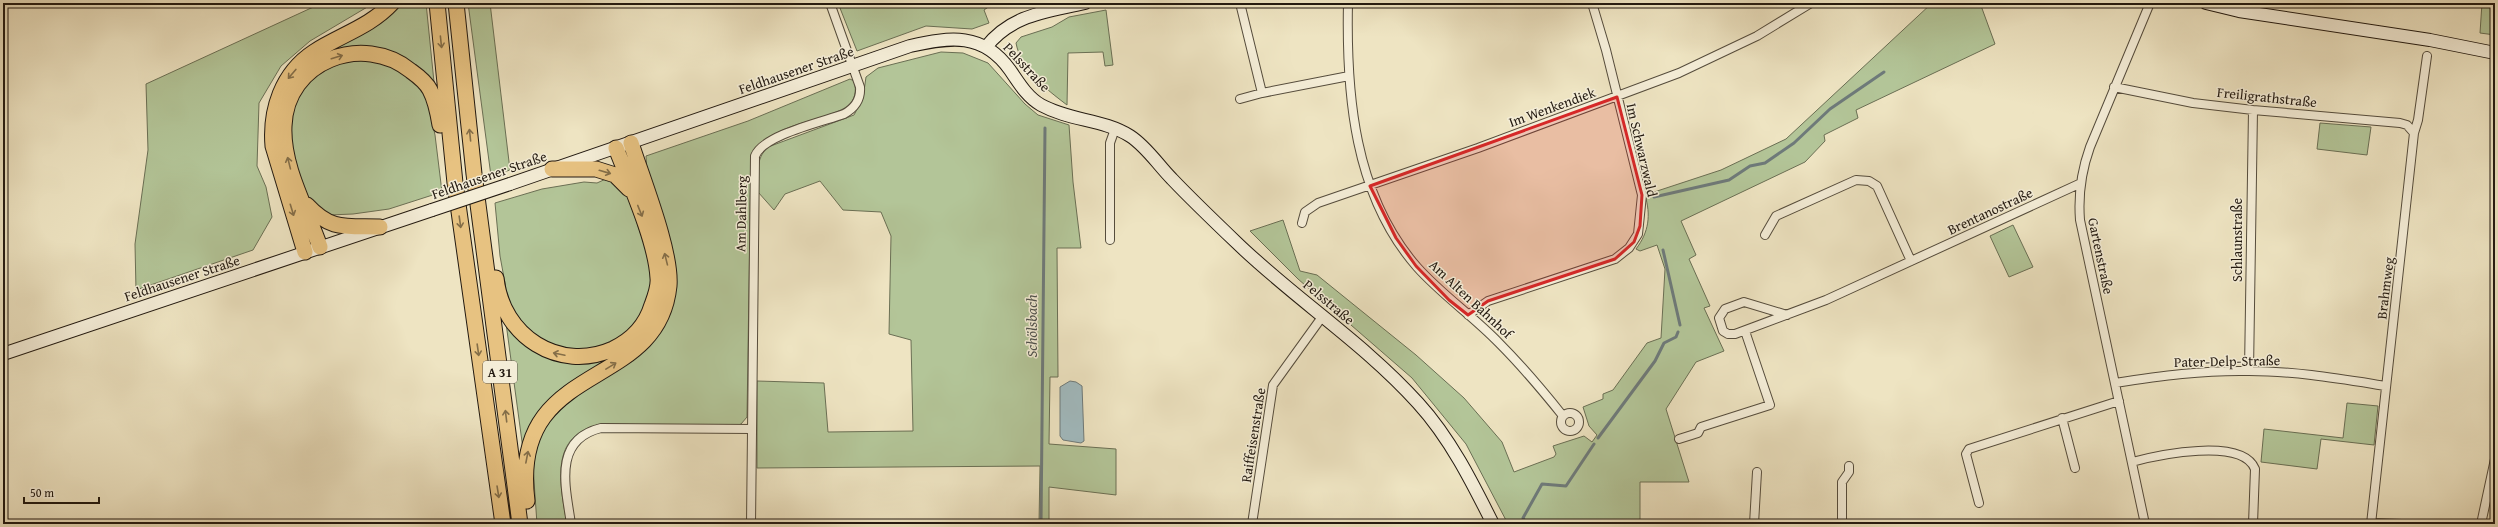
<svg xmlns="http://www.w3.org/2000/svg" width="2498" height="527" viewBox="0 0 2498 527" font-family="'Gentium Book Plus',serif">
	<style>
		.green { fill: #b3c598; stroke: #6a6f54 }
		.water { fill: #a1bbc0; stroke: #6e7a7a }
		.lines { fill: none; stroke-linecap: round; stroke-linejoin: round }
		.stream { stroke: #6e7a7a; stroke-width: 3 }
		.street-casing { stroke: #554c3c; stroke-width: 10 }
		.secondary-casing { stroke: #221910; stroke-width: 14 }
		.highway-casing { stroke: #221910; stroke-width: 17 }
		.street { stroke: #f4edd7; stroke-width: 8 }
		.secondary { stroke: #f4edd7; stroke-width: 12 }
		.highway { stroke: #e7c281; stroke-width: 15 }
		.secondary-bridge-casing { stroke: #221910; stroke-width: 14; stroke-linecap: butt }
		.secondary-bridge { stroke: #f4edd7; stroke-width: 12 }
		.oneway { stroke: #846e48 }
		.marked { fill: #d62828; fill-opacity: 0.2; stroke: #d62828; stroke-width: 3; stroke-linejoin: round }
		.labels { text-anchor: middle; stroke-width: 3; stroke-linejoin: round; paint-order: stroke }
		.shield { fill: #f4edd7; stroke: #61594c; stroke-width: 1 }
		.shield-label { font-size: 13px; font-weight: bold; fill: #221910 }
		.street-label { font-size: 14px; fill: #221910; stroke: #f4edd7 }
		.water-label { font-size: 15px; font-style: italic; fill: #4e524e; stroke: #f4edd7 }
	</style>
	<rect width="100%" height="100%" fill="#eee4c2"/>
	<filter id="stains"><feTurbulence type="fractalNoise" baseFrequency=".005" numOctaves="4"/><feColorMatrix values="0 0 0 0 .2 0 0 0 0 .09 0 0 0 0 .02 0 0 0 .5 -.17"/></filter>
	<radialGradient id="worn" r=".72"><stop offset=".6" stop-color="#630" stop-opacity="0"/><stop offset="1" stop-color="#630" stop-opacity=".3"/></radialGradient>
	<path class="green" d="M322,3h52l-64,38 -29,25 -22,37 -2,63 9,21 6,30 -19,33 -117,40 -1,-46 13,-94 -2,-66z
		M399,3h27l9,89c-10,-15 -23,-29 -40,-37 -52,-23 -110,15 -116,70 -4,32 18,77 30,107l-5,2c-20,-61 -56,-130 11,-177 29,-20 58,-29 84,-54z
		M468,3h22l20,167 -19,6z
		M838,3h156l-10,7 5,13 -17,6 -46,-3 -69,25z
		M1932,3h48l15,41 -139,66 2,8 -34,17 1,6 -20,21 -124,59 15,34 -7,4 21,47 -6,2 20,43 -28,11 -30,47 23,73h-49v42h-132l-42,-80 -54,-66 -114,-99 -48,-48 33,-11 17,51 17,4 99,80 48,43 38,44 12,30 40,-15 2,-3 -3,-8 31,-10 8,6 5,-7 -8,-9 -6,-19 20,-8v-5l10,-4 34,-47 14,-5 4,-69 -8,-24 -17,6 -4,-2c13,-17 15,-34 9,-54l76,-25 65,-31z
		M2482,3h13v32l-15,-2z
		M1106,10l7,55 -8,1 -2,-14 -35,1 -1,52c-21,-16 -46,-35 -51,-62l5,-6 31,-10 17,-10z
		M941,52l22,1 25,10 37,41 13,11 31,10 4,57 8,66h-24l1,129h-8l-1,67 67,5v46l-67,-8v37h-10l1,-58 -283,2v-87l67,2 4,49 85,-1 -2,-91 -22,-6 2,-98 -10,-24 -38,-2 -23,-29 -35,13 -11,16 -16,-18c0,-17 -3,-33 10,-45l86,-32 9,-17 3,-21 12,-9z
		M356,57l44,10 26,26 9,42 7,57 -53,17 -36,5 -24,1 -19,-11 -22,-59 5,-42 7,-14 21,-20z
		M850,79l4,2c3,10 1,20 -7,26 -32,17 -76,16 -96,49l-4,261 -6,7 -5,2 -134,-2c-54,10 -42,60 -35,100h-30l-5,-72 21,-40 104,-80 -11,-176 102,-35z
		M2320,123l51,4 -4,28 -50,-6z
		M608,178l15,11 5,8 22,64 2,25 -5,21 -24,31 -33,15 -51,-10 -30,-38 -9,-49 -5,-53 47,-14 42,-7 13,1z
		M2013,225l20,42 -24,10 -19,-41z
		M506,323l24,24 91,4 -40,26 -58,72z
		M2347,403l31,3 -4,39 -53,-6 -4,30 -56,-7 3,-33 79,9z"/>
	<path class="water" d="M1070,381l6,1 6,4 2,55 -3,2 -18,-3 -3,-4v-49z"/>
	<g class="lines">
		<path class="stream" d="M1654,197l75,-17 21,-14 15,-3 29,-20 36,-34 54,-37
			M1663,250l17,75
			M1598,438l57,-77 9,-18 12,-6 2,-5
			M1041,524l4,-396
			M1527,524l-4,-6 19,-34 24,2 28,-42"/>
		<g class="street-casing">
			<path id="street" d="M1240,3l22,90 87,-17
				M1348,3c-2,91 6,192 69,264 25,28 56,49 82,76 23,23 44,48 64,73
				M2114,87l79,16 60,7 147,13 7,2 7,8
				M1240,99l22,-6
				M1302,223l3,-11 13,-9 160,-55 201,-75 78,-37 54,-33
				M1765,235l11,-19 80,-36 13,1 8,5 34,75
				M1110,240v-97l5,-14
				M1468,315l20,-14 127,-42 14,-11 9,-14 4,-39 -36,-145 -14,-47
				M1787,315l-43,-13 -19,7 -6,9 4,13 5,3h7l91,-34 253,-116
				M2249,371l4,-261
				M2115,383c45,-7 89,-13 134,-12 46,0 92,8 137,15
				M1561 422a9 9 0 1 1 18 0a9 9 0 1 1-18 0Z
				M2062,418l13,50
				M1679,439l19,-6 3,-6 69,-22 -25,-74
				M2132,462c26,-7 110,-25 123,7l-2,55
				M1979,503l-13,-49 3,-5 150,-48
				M2371,523l31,1
				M571,524c-5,-36 -19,-84 30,-96l151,1
				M751,524l4,-368c8,-21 67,-34 89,-42 11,-6 17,-14 16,-27l-30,-84
				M1252,524l21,-139 49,-68
				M1754,524l3,-52
				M1842,524v-42l7,-10v-6
				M2145,524l-65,-304c-2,-26 1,-48 10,-73l60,-144
				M2371,524l43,-391 4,-13 9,-64
				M2481,524l14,-65"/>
		</g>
		<g class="secondary-casing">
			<path id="secondary" d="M2206,3l33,8 191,29 65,13
				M986,47c26,-33 61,-35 99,-44
				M510,184l400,-138c40,-9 73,-14 100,24 9,13 17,27 31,35 29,16 62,14 89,31 17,11 28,29 42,43 21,22 43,43 65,64 58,56 127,100 181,160 32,35 54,79 75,121
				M3,354l429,-144"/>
		</g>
		<g class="highway-casing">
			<path id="highway" d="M437,3l18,180 48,341
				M456,3l18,171 46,350
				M552,169h44l19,6 14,14
				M307,205c24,26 39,21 73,22
				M320,247c-13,-38 -38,-80 -36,-121 2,-65 79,-94 127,-55 7,5 15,11 19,19 6,11 8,23 10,35
				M305,252l-32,-106c-3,-36 9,-73 41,-94 26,-17 56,-25 78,-49
				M496,278c6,58 63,95 117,71 19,-9 33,-24 39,-44 3,-8 7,-18 6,-27 -2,-37 -28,-94 -42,-130
				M527,501c-18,-143 131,-107 142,-215 3,-34 -27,-108 -38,-143"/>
		</g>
		<use href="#street" class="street"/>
		<use href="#secondary" class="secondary"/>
		<use href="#highway" class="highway"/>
		<g class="secondary-bridge-casing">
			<path id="secondary-bridge" d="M432,210l78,-26"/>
		</g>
		<use href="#secondary-bridge" class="secondary-bridge"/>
	</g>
	<defs><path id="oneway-shaft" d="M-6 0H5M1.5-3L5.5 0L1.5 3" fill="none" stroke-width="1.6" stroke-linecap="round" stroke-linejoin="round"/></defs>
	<g class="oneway">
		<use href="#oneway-shaft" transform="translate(441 42) rotate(84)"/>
		<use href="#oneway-shaft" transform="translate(337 57) rotate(-17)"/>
		<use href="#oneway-shaft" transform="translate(292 74) rotate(130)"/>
		<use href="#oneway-shaft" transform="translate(470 135) rotate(-96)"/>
		<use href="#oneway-shaft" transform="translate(289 163) rotate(-104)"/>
		<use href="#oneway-shaft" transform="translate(605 172) rotate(16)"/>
		<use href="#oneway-shaft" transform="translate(292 210) rotate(73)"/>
		<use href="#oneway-shaft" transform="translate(640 211) rotate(68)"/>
		<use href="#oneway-shaft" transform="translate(460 222) rotate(82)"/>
		<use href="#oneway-shaft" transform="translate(666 259) rotate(-104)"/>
		<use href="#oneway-shaft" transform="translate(478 350) rotate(82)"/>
		<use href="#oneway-shaft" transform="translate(559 354) rotate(-168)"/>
		<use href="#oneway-shaft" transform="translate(611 366) rotate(-31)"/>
		<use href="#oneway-shaft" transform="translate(506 416) rotate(-97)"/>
		<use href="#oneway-shaft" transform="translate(527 457) rotate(-79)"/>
		<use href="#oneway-shaft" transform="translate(498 492) rotate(81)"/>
	</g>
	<path class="marked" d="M1617,97l25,98 -2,31 -6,16 -19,17 -127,42 -20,14 -19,-15 -33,-34 -20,-28 -26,-52z"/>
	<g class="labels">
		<rect class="shield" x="483" y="361" width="34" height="22" rx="3"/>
		<g class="shield-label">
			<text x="500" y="377">A 31</text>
		</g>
		<g class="street-label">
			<text transform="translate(1027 67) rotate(47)" y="5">Pelsstraße</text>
			<text transform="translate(796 70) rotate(-19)" y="5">Feldhausener Straße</text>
			<text transform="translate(2267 97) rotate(6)" y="5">Freiligrathstraße</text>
			<text transform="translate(1552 107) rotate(-20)" y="5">Im Wenkendiek</text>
			<text transform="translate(1642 150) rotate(77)" y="5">Im Schwarzwald</text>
			<text transform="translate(489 175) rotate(-19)" y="5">Feldhausener Straße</text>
			<text transform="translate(1990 211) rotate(-25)" y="5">Brentanostraße</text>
			<text transform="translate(741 214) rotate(-89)" y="5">Am Dahlberg</text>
			<text transform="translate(2237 240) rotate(-90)" y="5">Schlaunstraße</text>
			<text transform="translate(2101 256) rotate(78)" y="5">Gartenstraße</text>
			<text transform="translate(182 278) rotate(-18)" y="5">Feldhausener Straße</text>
			<text transform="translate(2385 288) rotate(-83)" y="5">Brahmweg</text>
			<text transform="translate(1471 299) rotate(43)" y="5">Am Alten Bahnhof</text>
			<text transform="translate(1329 302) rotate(40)" y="5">Pelsstraße</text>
			<text transform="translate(2227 361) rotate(-1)" y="5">Pater-Delp-Straße</text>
			<text transform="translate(1253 435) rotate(-81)" y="5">Raiffeisenstraße</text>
		</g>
		<g class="water-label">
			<text transform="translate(1032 326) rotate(-90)" y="5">Schölsbach</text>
		</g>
	</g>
	<rect width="2498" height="527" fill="none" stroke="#eee4c2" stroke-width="16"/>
	<rect x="4" y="4" width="2490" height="519" fill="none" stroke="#221910" stroke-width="2"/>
	<rect x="8" y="8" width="2482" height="511" fill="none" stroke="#221910"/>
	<path d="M24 497v6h75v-6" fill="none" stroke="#221910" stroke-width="2"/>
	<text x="30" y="497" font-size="12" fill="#221910" stroke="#f4edd7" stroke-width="3" paint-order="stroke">50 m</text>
	<rect width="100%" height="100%" filter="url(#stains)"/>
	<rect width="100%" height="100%" fill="url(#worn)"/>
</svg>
